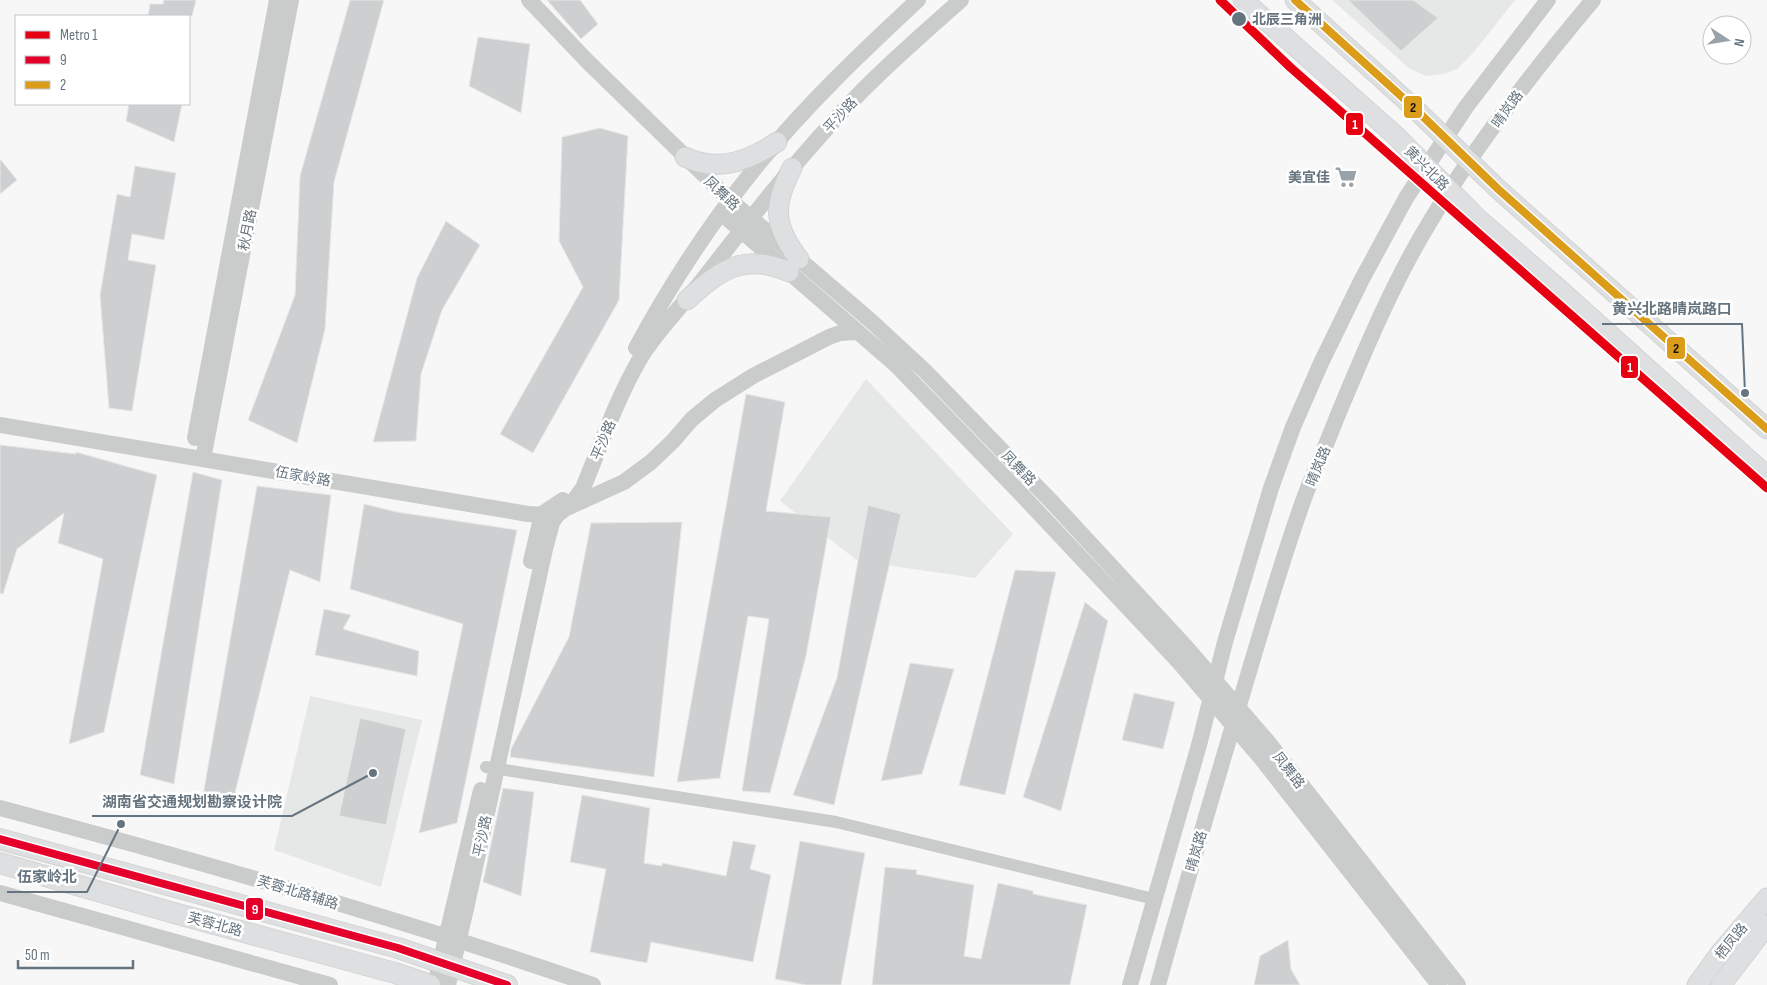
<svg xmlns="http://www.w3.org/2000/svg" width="1767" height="985" viewBox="0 0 1767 985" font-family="'Sofia Sans Condensed','Noto Sans SC',sans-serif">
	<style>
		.built { fill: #e6e7e7 }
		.building { fill: #cecfd0; stroke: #e7e7e6 }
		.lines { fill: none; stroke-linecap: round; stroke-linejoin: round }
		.secondary-casing { stroke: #d3d4d5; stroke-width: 21 }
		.primary-casing { stroke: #d4d4d5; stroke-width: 22 }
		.minor { stroke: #cacccc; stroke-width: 12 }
		.tertiary { stroke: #cacccc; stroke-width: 16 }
		.secondary { stroke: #dedfe0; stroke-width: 19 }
		.primary { stroke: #dedfe0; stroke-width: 20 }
		.bus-1-casing { stroke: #fff; stroke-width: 11 }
		.bus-2-casing { stroke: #fff; stroke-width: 11 }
		.bus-1 { stroke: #e4002b; stroke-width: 8 }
		.bus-2 { stroke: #da9c19; stroke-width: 8 }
		.metro-1-casing { stroke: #fff; stroke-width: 12 }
		.metro-1 { stroke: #e60012; stroke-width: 9 }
		.stop-dot { fill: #66747f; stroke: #fff; stroke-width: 2 }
		.labels { text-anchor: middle; stroke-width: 5; stroke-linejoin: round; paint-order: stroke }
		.stop-label { font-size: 14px; font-weight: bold; fill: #66747f; stroke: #fff; text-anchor: start }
		.street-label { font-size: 14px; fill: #66747f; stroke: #fff }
		.poi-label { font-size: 14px; font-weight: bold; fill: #66747f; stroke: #fff; text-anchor: end }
		.leader { fill: none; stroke: #66747f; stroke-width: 2 }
		.callout-dot { fill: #66747f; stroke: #fff; stroke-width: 2 }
		.callout-label { font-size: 15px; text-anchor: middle; font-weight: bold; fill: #66747f; stroke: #fff; stroke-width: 5; stroke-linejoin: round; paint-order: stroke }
		.line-badge { stroke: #fff; stroke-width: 2 }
		.badge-label { font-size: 14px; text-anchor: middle; font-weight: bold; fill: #fff }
		.pale-badge-label { font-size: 14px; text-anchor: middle; font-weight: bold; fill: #111 }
	</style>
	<rect width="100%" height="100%" fill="#f7f7f7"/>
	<path class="built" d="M1332,0h183l-41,52 -17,17 -13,5 -18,2 -16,-7z
		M866,379l147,155 -38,44 -117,-17 -78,-60z
		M310,696l112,24 -41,167 -107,-37z"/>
	<path class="building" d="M164,0h32l-4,16h-44l2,-12h13z
		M350,0h34l-50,182 -9,147 -28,114 -49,-23 47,-125 5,-119z
		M547,0h33l18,24 -17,15z
		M1348,0h65l25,18 -37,33z
		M478,37l52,7 -9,69 -52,-27z
		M129,104h53l-8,38 -48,-21z
		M600,128l28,8 -9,164 -86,153 -33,-19 83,-147 -24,-46 3,-104z
		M0,159l17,21 -17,14z
		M135,166l41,7 -12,67 -32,-6 -4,26 28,5 -24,146 -23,-3 -9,-113 17,-101 13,3z
		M446,221l34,24 -38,65 -21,64 -5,67 -43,1 44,-164z
		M746,394l39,8 -19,109 65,6 -25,139 -36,137 -28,-2 27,-172 -21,-3 -28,162 -43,4z
		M0,445l76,9v-2l81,23 -53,257 -35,12 34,-185 -45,-16 6,-30 -47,36 -14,45 -3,-1z
		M193,472l29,8 -48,304 -34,-9z
		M257,486l74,9 -11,87 -30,-12 -58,235 -30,-4z
		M364,504l33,8 120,18 -60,293 -38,10 44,-209 -113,-35z
		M868,505l33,9 -67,291 -41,-10 44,-117z
		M682,522l-28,255 -144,-20 1,-8 58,-112 22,-114z
		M1015,570l41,2 -51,223 -46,-10z
		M1085,602l23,19 -47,190 -38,-14z
		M324,609l27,6 -8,14 76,22 -2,25 -102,-21z
		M910,663l44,6 -32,105 -41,7z
		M1134,693l41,9 -12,47 -41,-9z
		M360,718l46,11 -20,96 -47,-9z
		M503,788l31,4 -13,104 -38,-14z
		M582,795l68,13 -6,55 18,3v-3l64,13 7,-35 23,4 -6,24 21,6 -18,87 -102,-20 -4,21 -57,-11 16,-83 -36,-7z
		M800,841l65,12 -24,132h-35l-31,-6z
		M885,867l32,3 -1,4 58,11 -10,71 17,3 17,-76 35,8v3l54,11 -17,80h-198z
		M1288,940l3,29 9,16h-46l6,-29z"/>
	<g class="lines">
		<g class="secondary-casing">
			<path id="secondary" d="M1243,0l152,135 82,83 82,71 208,187
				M1295,0l117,106 86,83 269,240
				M685,157c32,16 64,4 92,-15
				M792,168c-19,37 -19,58 7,91
				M687,300c33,-30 57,-48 102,-28
				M1697,985l24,-33 46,-54
				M1721,985l46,-60"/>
		</g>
		<g class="primary-casing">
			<path id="primary" d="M0,839l398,109 109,37
				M0,863l174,50 221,60 35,12"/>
		</g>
		<path class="minor" d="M486,767l350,55 318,77"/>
		<path class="tertiary" d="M529,0l59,62 142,138 141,121 54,50 126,130 135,146 82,95 190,243
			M721,213l175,152 125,129 158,168 82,96 178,227
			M636,348c34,-63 74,-124 119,-180 49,-61 106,-115 163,-168
			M0,425l528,89 19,1 11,-3 66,-30 27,-20 22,-21 19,-22 23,-19 38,-24 76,-39 11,-4 18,-1
			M195,438l82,-438
			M203,459l88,-459
			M531,561l11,-47 21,-14
			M0,808c199,53 398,110 593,177
			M0,893l330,92
			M435,985l46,-195
			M448,985l18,-76 79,-360 7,-26 4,-7 15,-12 12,-16c18,-44 34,-90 58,-131 18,-29 43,-53 64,-80 48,-63 98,-125 153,-182 33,-34 68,-64 103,-95
			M1130,985l69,-240 26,-103 46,-154 22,-61 28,-64 40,-82 45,-83 60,-91 82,-107
			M1158,985c26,-95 54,-189 82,-283 21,-70 41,-141 66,-209 10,-25 21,-50 31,-76 28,-67 56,-135 94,-197 47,-78 103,-150 162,-220"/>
		<use href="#secondary" class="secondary"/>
		<use href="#primary" class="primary"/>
		<g class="bus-1-casing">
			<path id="bus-1" d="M0,839l398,109 109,37"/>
		</g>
		<g class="bus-2-casing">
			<path id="bus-2" d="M1295,0l117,106 86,83 269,240"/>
		</g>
		<use href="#bus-1" class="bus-1"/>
		<use href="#bus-2" class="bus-2"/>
		<g class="metro-1-casing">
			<path id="metro-1" d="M1220,0l70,67 477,421"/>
		</g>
		<use href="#metro-1" class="metro-1"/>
	</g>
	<defs>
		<g id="supermarket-bare" transform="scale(1.725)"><path d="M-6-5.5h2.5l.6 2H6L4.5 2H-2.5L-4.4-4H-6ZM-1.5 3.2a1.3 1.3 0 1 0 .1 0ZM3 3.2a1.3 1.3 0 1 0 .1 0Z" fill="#99a2a9" stroke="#fff" stroke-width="2.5" paint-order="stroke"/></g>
	</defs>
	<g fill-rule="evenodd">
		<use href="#supermarket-bare" x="1346" y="177"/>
	</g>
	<circle class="stop-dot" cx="1239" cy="19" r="8"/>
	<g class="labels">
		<g class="stop-label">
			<text x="1252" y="24">北辰三角洲</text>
		</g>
		<g class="street-label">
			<text transform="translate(1507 109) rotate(-54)" y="5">晴岚路</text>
			<text transform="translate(840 115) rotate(-47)" y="5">平沙路</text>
			<text transform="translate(1427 168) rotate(45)" y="5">黄兴北路</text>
			<text transform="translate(722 193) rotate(43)" y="5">凤舞路</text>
			<text transform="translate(247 230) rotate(-79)" y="5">秋月路</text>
			<text transform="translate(603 440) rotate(-67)" y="5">平沙路</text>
			<text transform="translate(1318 466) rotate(-68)" y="5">晴岚路</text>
			<text transform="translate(1019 468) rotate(46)" y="5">凤舞路</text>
			<text transform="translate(303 476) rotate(10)" y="5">伍家岭路</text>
			<text transform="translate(1289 770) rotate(52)" y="5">凤舞路</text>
			<text transform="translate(482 836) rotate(-78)" y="5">平沙路</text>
			<text transform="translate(1196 851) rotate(-74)" y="5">晴岚路</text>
			<text transform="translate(298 892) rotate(17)" y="5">芙蓉北路辅路</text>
			<text transform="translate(215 924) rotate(15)" y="5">芙蓉北路</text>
			<text transform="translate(1731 941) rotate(-51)" y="5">栖凤路</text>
		</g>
		<g class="poi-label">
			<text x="1330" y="182">美宜佳</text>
		</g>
	</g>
	<path class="leader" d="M1745 393L1742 324H1602M373 773L292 816H92M121 824L87 892H7"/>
	<g class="callout-dot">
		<circle cx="1745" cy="393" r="5"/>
		<circle cx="373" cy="773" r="5"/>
		<circle cx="121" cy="824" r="5"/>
	</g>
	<g class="callout-label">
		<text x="1672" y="314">黄兴北路晴岚路口</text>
		<text x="192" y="807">湖南省交通规划勘察设计院</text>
		<text x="47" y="882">伍家岭北</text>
	</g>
	<g class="line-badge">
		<rect x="1403" y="95" width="20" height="24" rx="5" fill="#da9c19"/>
		<rect x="1345" y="112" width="19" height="24" rx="5" fill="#e60012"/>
		<rect x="1666" y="336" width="20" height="24" rx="5" fill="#da9c19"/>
		<rect x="1620" y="355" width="19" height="24" rx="5" fill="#e60012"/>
		<rect x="245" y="897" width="19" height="24" rx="5" fill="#e4002b"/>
	</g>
	<g class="badge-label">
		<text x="1355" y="129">1</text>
		<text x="1630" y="372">1</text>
		<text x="255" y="914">9</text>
	</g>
	<g class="pale-badge-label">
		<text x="1413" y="112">2</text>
		<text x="1676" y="353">2</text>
	</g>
	<rect x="15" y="15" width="175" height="90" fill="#ffffff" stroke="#c2c7cc"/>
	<rect x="25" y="31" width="25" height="8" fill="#e60012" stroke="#c2c7cc"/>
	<text x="60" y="40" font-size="15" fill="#66747f">Metro 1</text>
	<rect x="25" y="56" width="25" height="8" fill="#e4002b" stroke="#c2c7cc"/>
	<text x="60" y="65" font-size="15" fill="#66747f">9</text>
	<rect x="25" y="81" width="25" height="8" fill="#da9c19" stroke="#c2c7cc"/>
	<text x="60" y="90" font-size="15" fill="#66747f">2</text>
	<g transform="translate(1727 40) rotate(102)"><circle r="24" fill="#ffffff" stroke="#c2c7cc"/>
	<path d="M0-4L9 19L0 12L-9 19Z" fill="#99a2a9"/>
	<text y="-8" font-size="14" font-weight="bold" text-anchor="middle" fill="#66747f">N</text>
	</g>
	<path d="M18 960v8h115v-8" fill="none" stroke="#66747f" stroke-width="2.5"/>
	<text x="25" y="960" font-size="15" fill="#66747f" stroke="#ffffff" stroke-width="4" paint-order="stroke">50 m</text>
</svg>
